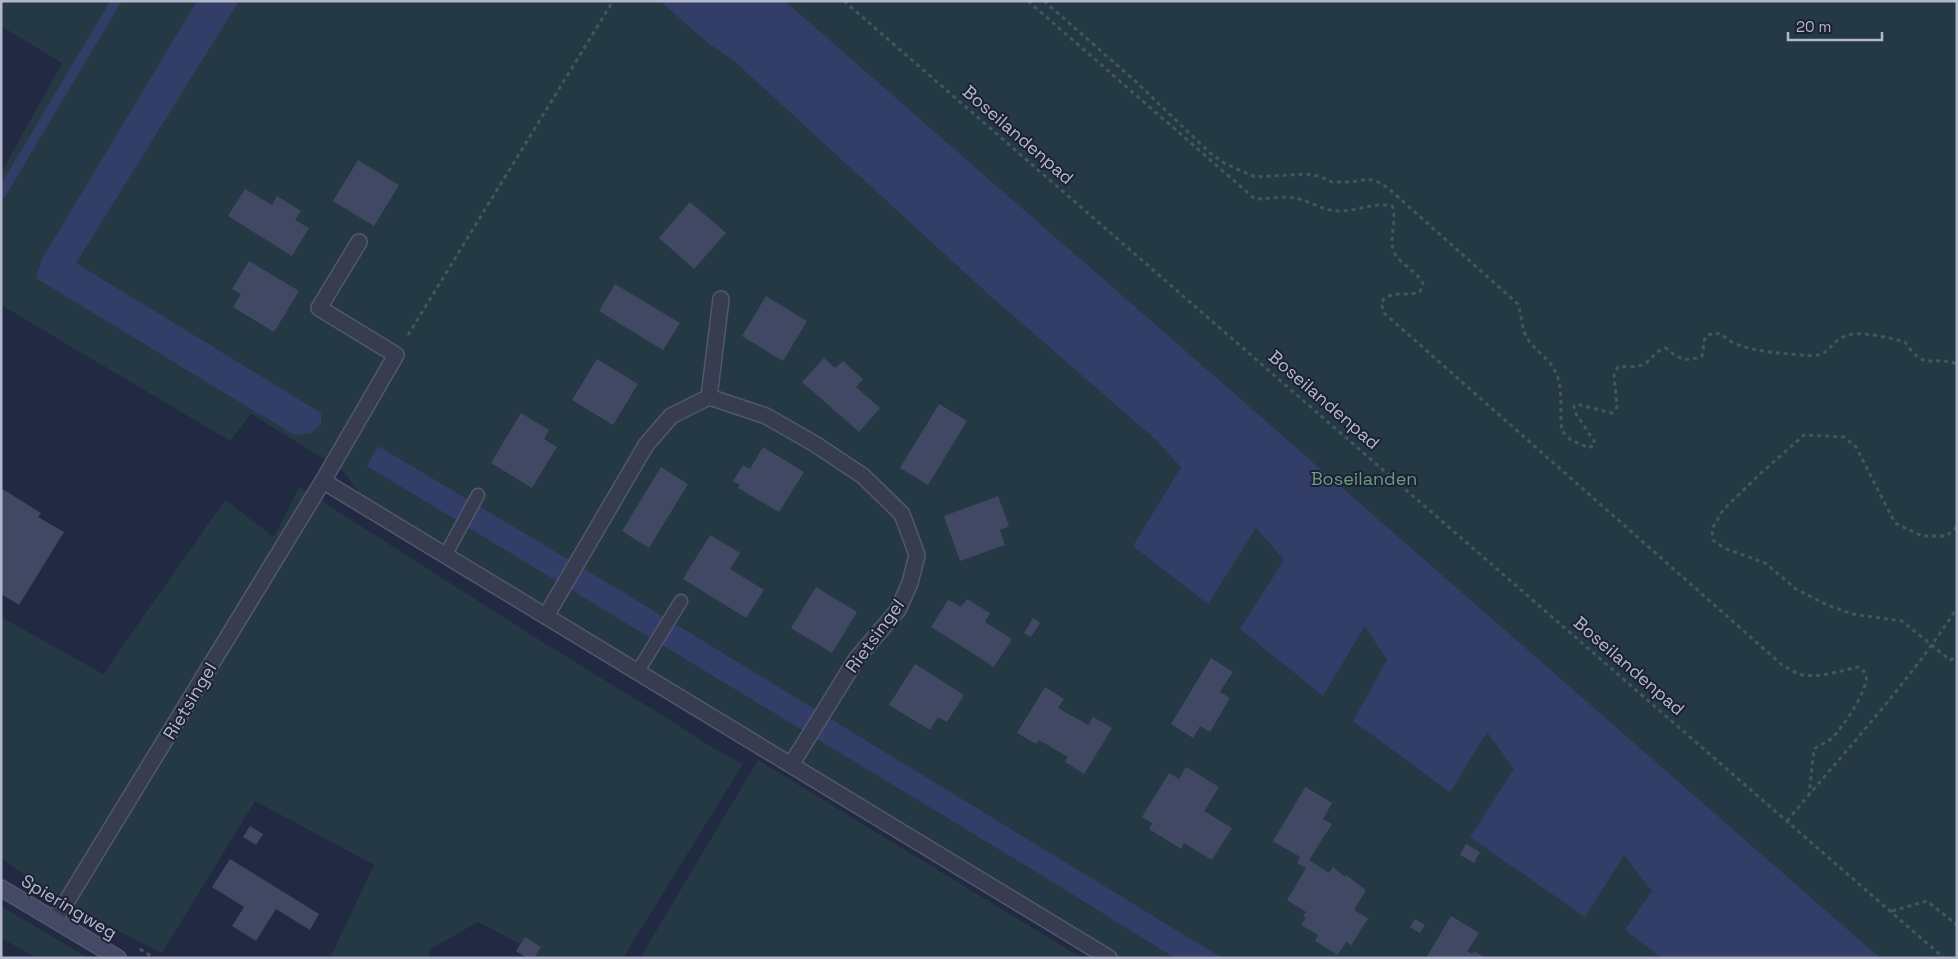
<svg xmlns="http://www.w3.org/2000/svg" width="1958" height="959" viewBox="0 0 1958 959" font-family="'Space Grotesk',sans-serif">
	<style>
		.green { fill: #243943 }
		.water { fill: #333e68 }
		.lines { fill: none; stroke-linecap: round; stroke-linejoin: round }
		.stream { stroke: #333e68; stroke-width: 10 }
		.building { fill: #414864 }
		.lane-casing { stroke: #52576c; stroke-width: 15 }
		.street-casing { stroke: #52576c; stroke-width: 18 }
		.secondary-casing { stroke: #52576c; stroke-width: 18 }
		.path { stroke: #42565f; stroke-width: 3; stroke-dasharray: 4 4; stroke-linecap: butt }
		.lane { stroke: #373c51; stroke-width: 12 }
		.street { stroke: #373c51; stroke-width: 15 }
		.secondary { stroke: #444a65; stroke-width: 15 }
		.labels { text-anchor: middle; stroke-width: 4; stroke-linejoin: round; paint-order: stroke }
		.street-label { font-size: 18px; fill: #b3b7cc; stroke: #1c2136 }
		.park-label { font-size: 18px; fill: #689f80; stroke: #1c2136 }
	</style>
	<rect width="100%" height="100%" fill="#222942"/>
	<path class="green" d="M1,1h1956v957h-838l-206,-129 -552,-334 -18,-24 -92,-57 -21,27 -229,-136v-132l61,-110 -61,-37z
		M299,487c120,75 238,154 360,226 28,17 54,37 84,51l-120,194h-88l-5,-9 -52,-27 -46,26 -5,10h-97l44,-93 -119,-64 -93,152 -97,-49 -64,-46v-241l102,57 122,-174 49,37z
		M758,760l324,198h-442z
		M1,906l87,52h-51l-36,-20z"/>
	<path class="water" d="M197,1h42l-163,262 245,150v11l-10,9 -17,2 -258,-157 6,-19z
		M660,1h125l1095,957h-219l-36,-28 27,-39 -28,-36 -39,62 -115,-80 44,-68 -27,-37 -37,60 -97,-71 34,-61 -22,-34 -42,70 -83,-67 44,-69 -28,-32 -48,76 -75,-58 48,-79 -26,-28 -169,-147 -254,-233 -23,-15z
		M378,446l253,151 591,361h-47l-145,-90 -663,-402z"/>
	<g class="lines">
		<path class="stream" d="M1,194l115,-193"/>
	</g>
	<path class="building" d="M358,160l41,25 -25,41 -41,-25z
		M245,189l27,16 5,-9 24,15 -6,9 14,8 -17,28 -64,-40z
		M690,202l36,31 -32,36 -35,-31z
		M249,261l50,30 -25,41 -41,-25 8,-13 -9,-5z
		M615,284l65,39 -17,27 -64,-39z
		M766,296l41,25 -24,40 -41,-25z
		M824,358l11,10 8,-7 20,18 -7,8 24,21 -21,24 -57,-50z
		M597,359l41,25 -25,41 -41,-25z
		M939,404l28,17 -39,64 -28,-17z
		M521,413l28,17 -5,9 13,8 -25,41 -41,-25z
		M763,447l41,25 -25,40 -41,-24 2,-3 -7,-4 10,-16 7,4z
		M661,467l27,17 -39,64 -27,-17z
		M1,488l40,25 -3,4 26,15 -45,73 -18,-11z
		M998,496l11,30 -9,4 5,15 -45,16 -16,-45z
		M710,535l30,18 -10,16 34,21 -18,28 -63,-39z
		M816,587l41,25 -25,41 -41,-25z
		M967,599l23,14 -5,9 27,17 -18,28 -63,-40 17,-27 13,7z
		M1033,618l7,5 -9,14 -7,-4z
		M1211,658l22,14 -13,20 10,6 -20,34 -10,-6 -7,12 -22,-14z
		M915,664l49,31 -17,27 -9,-5 -8,13 -41,-25z
		M1045,687l19,12 -6,9 30,17 5,-8 19,11 -28,46 -19,-12 3,-5 -29,-17 -3,4 -19,-11z
		M1186,767l33,20 -15,24 28,17 -20,32 -28,-17 -3,6 -32,-20 3,-6 -10,-6 27,-44 10,6z
		M1306,786l1,2 25,15 -9,16 9,5 -23,36 20,13 4,-6 12,10 1,-2 20,15 -12,20 15,9 -2,1 -15,24 1,2 -7,-4 -8,13 -23,-14 3,-6 -17,-10 5,-7 -3,-2 3,-4 -19,-12 19,-32 -9,-5 3,-6 -26,-15 -2,1z
		M250,826l13,8 -7,11 -13,-8z
		M1466,844l14,8 -6,11 -14,-8z
		M230,859l89,55 -9,16 -34,-21 -20,32 -24,-15 12,-19 -32,-20z
		M1451,916l28,17 -12,18 5,3 2,-3 11,7h-59z
		M1415,919l10,6 -5,8 -10,-6z
		M525,937l16,10 -7,11h-7l-11,-7z"/>
	<g class="lines">
		<g class="lane-casing">
			<path id="lane" d="M446,554l32,-59
				M638,671l43,-70"/>
		</g>
		<g class="street-casing">
			<path id="street" d="M709,397l12,-98
				M323,481l786,477
				M546,616l100,-171 25,-29 38,-19 57,19 49,28 48,32 39,38 15,41 -7,28 -12,27 -41,48 -66,107
				M54,919l11,-15 258,-423 73,-126 -77,-47 40,-66"/>
		</g>
		<g class="secondary-casing">
			<path id="secondary" d="M1,888l117,70"/>
		</g>
		<path class="path" d="M844,1l1100,957
			M1028,1l227,198c13,0 27,-3 39,-1 16,2 28,13 45,13 19,0 34,-9 53,-5 6,15 -4,32 2,46 6,13 23,18 29,32l-3,8c-14,5 -31,-3 -39,11l3,10 397,351c6,3 12,8 18,10 19,5 40,-3 59,-7 4,3 7,4 8,8 4,13 -25,55 -35,64 -5,4 -12,6 -17,10l-5,46
			M1044,1l90,79 75,72 15,11 31,14 51,-3 13,2 13,6h20l16,-3 10,3 10,6 130,116c4,12 3,27 11,37 8,11 21,18 27,32 8,17 3,40 6,58l9,9 18,8 6,-4 -1,-3 -19,-29 -1,-6 2,-2 36,9 5,-6 -3,-32 4,-8c9,-1 21,1 28,-4 8,-6 10,-13 20,-15 11,10 21,15 36,8l3,-19c16,-10 18,2 31,7 21,8 43,9 65,11 33,4 25,-13 47,-20 14,-4 43,3 57,7 21,31 23,12 52,22
			M408,335l205,-334
			M1957,527l-11,9h-24l-27,-13 -39,-76 -12,-10 -40,-2 -44,39 -37,36 -11,19 1,11 11,8 41,15 31,26 31,16 25,9 50,7 48,39 7,-3
			M1787,821c58,-70 120,-136 170,-213
			M1892,911l35,-10 30,24
			M140,949l14,9"/>
		<use href="#lane" class="lane"/>
		<use href="#street" class="street"/>
		<use href="#secondary" class="secondary"/>
	</g>
	<g class="labels">
		<g class="street-label">
			<text transform="translate(1018 135) rotate(41)" y="6">Boseilandenpad</text>
			<text transform="translate(1324 400) rotate(41)" y="6">Boseilandenpad</text>
			<text transform="translate(875 636) rotate(-54)" y="6">Rietsingel</text>
			<text transform="translate(1629 666) rotate(41)" y="6">Boseilandenpad</text>
			<text transform="translate(190 701) rotate(-59)" y="6">Rietsingel</text>
			<text transform="translate(69 907) rotate(31)" y="6">Spieringweg</text>
		</g>
		<g class="park-label">
			<text x="1364" y="485">Boseilanden</text>
		</g>
	</g>
	<rect width="1958" height="959" fill="none" stroke="#b3b7cc" stroke-width="5"/>
	<path d="M1788 32v8h94v-8" fill="none" stroke="#b3b7cc" stroke-width="2.5"/>
	<text x="1796" y="32" font-size="15" fill="#b3b7cc" stroke="#1c2136" stroke-width="4" paint-order="stroke">20 m</text>
</svg>
